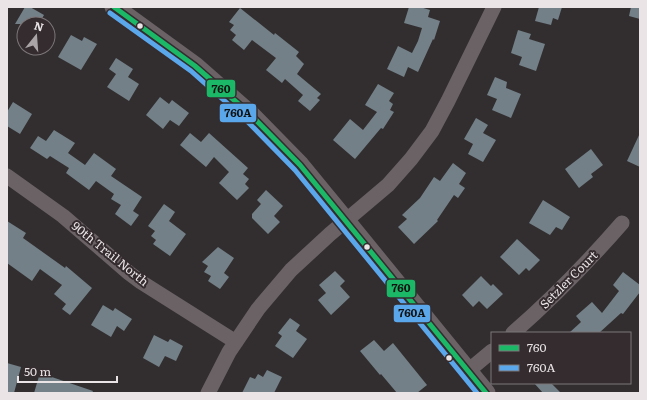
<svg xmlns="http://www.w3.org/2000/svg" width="647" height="400" viewBox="0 0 647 400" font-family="Literata,serif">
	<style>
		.building { fill: #738087 }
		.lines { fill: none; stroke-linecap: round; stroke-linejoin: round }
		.minor { stroke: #6b6266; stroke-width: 15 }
		.tertiary { stroke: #6b6266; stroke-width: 19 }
		.bus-1-casing { stroke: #342c2f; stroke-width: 8 }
		.bus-2-casing { stroke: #342c2f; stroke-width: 8 }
		.bus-1 { stroke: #1ab867; stroke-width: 5 }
		.bus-2 { stroke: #5aa8eb; stroke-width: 5 }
		.bus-dot { fill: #eae4e6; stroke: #342c2f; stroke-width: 1.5 }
		.labels { text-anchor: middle; stroke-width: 4; stroke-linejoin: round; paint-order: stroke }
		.street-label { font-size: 12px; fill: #eae4e6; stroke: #342c2f }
		.line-badge { stroke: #342c2f; stroke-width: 1.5 }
		.pale-badge-label { font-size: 11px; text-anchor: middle; font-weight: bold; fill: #111 }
	</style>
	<rect width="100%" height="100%" fill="#322e30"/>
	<path class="building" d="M25,7h5l14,8 -5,9h-24z
		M409,7h11l10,3 -2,7 12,4 -6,19 -1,-1 -15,33 -10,-5 -4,10 -17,-8 11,-23 14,7 6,-12 4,-13 -18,-5z
		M539,7h23l-4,13 -5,-2 -2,7 -16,-4z
		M631,7h9v12l-11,-3z
		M240,8l34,27 1,-2 24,19 -3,4 8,8 -7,10 24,20 -4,4 3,2 -10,11 -12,-10 5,-6 -18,-16 -3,4 -16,-13 10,-12 -24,-18 -8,10 -12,-10 4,-5 -6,-5 4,-5 -5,-3z
		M518,30l13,4 -2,5 16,5 -9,27 -17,-6 3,-8 -11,-4z
		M71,35l11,6 2,-4 13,7 -16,26 -23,-13z
		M116,58l17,11 -5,8 11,7 -10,17 -22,-14 9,-13 -7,-5z
		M495,77l12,5 -1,6 15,6 -10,24 -19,-8 5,-11 -10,-4z
		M378,84l16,9 -5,8 4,3 -3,6 4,2 -11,17 -2,-1 -26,31 -22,-19 17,-21 13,11 14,-18 -12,-7z
		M160,97l9,7 3,-4 17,13 -10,13 -9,-6 -7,9 -17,-14z
		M13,102l19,12 -12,20 -13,-8v-14z
		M476,118l12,7 -5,8 13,7 -13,22 -15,-8 5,-10 -9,-5z
		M54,130l21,13 -7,10 17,12 9,-12 22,16 -5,7 31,21 -9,14 6,4 -8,11 -16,-12 6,-9 -10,-6 3,-5 -18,-13 -7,9 -23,-17 3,-5 -19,-12 -3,3 -17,-11 8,-12 8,5z
		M190,133l11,9 8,-9 39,35 -5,6 6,5 -4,5 4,4 -12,12 -18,-17 10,-11 -15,-15 -8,10 -26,-22z
		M640,133v34l-13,-6z
		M591,149l12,16 -12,9 2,3 -14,11 -14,-19z
		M453,163l13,10 -7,11 6,4 -7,10 -4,-3 -17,25 1,1 -24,23 -16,-17 9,-8 -5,-4 18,-17 14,-21 6,4z
		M266,190l17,16 -9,10 6,6 -12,12 -16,-16v-4l9,-10 -4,-4z
		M543,200l27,17 -8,13 -6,-3 -6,8 -21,-12z
		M164,204l11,8 -6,9 17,13 -16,22 -17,-12 3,-4 -5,-4 4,-5 -7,-5z
		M7,221l19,12 -3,5 42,30 1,-2 26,22 -22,27 -8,-6 4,-5 -12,-10 8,-9 -22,-16 -8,12 -25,-18z
		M517,239l23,21 -11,11 -3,-3 -7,7 -19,-18z
		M218,247l16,11 -10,15 5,4 -9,12 -12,-8 3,-5 -7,-4 4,-6 -6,-4z
		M335,271l10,10 -5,5 10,11 -19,18 -13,-15 8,-7 -7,-8z
		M623,272l17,13v7l-17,22 -2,-1 -22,20h-30l12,-11 -5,-6 16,-14 10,11 17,-22 -6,-6z
		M481,276l10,10 2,-2 10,10 -16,15 -8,-8 -6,6 -11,-12z
		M103,305l10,6 2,-3 17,11 -8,12 -7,-5 -6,11 -20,-12z
		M290,318l10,7 -4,6 11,8 -14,19 -18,-12 7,-10 -4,-3z
		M154,335l14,7 2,-3 13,7 -7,15 -11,-5 -6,11 -16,-9z
		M374,340l10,11 9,-8 34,42 -10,8h-20l-16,-19 -1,1 -20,-24z
		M7,363l14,4 -7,26h-7z
		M267,370l15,7 -8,16h-32l8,-16 5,2 3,-5 5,3z
		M40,373l53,18 -1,2h-58z
		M534,383h17l10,10h-18z"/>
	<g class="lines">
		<path class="minor" d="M7,176l56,40 66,57 12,9 95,60
			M513,333c39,-34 75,-71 109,-110
			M468,371l24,-20
			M208,393l21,-41 29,-43 33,-39 39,-36 32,-27 26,-22 23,-26 21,-28 16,-30 46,-94"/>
		<path class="tertiary" d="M114,7l81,59 55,48 50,51 46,56 140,172"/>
		<g class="bus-1-casing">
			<path id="bus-1" d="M114,7l81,59 55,48 50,51 186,228"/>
		</g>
		<g class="bus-2-casing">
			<path id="bus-2" d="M110,13l81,58 54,48 50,51 182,223"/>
		</g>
		<use href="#bus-1" class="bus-1"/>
		<use href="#bus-2" class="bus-2"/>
	</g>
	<g class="bus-dot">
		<circle cx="140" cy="26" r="3.5"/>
		<circle cx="367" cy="247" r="3.5"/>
		<circle cx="449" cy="358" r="3.5"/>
	</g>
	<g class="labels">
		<g class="street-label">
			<text transform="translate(110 254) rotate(39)" y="4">90th Trail North</text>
			<text transform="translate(569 280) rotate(-45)" y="4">Setzler Court</text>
		</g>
	</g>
	<g class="line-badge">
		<rect x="206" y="79" width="30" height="19" rx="4" fill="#1ab867"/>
		<rect x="219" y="103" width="38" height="20" rx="4" fill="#5aa8eb"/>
		<rect x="386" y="279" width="30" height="19" rx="4" fill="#1ab867"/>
		<rect x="393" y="304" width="38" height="19" rx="4" fill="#5aa8eb"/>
	</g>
	<g class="pale-badge-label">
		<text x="221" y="93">760</text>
		<text x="238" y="117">760A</text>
		<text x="401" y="292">760</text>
		<text x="412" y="317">760A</text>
	</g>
	<rect width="647" height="400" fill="none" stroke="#eae4e6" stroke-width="16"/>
	<rect x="491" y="332" width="140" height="52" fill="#342c2f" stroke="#7d7678"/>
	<rect x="499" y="345" width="20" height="6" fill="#1ab867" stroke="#7d7678"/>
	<text x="527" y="352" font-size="12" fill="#eae4e6">760</text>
	<rect x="499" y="365" width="20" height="6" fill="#5aa8eb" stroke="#7d7678"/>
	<text x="527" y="372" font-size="12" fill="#eae4e6">760A</text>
	<g transform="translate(36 36) rotate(17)"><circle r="19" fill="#342c2f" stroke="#7d7678"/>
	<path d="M0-3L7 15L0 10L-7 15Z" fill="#aaa4a6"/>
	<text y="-6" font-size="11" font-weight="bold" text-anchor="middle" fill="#eae4e6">N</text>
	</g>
	<path d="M18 376v6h99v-6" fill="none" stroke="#eae4e6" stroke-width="2"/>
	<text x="24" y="376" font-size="12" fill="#eae4e6" stroke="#342c2f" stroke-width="3" paint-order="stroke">50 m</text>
</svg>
